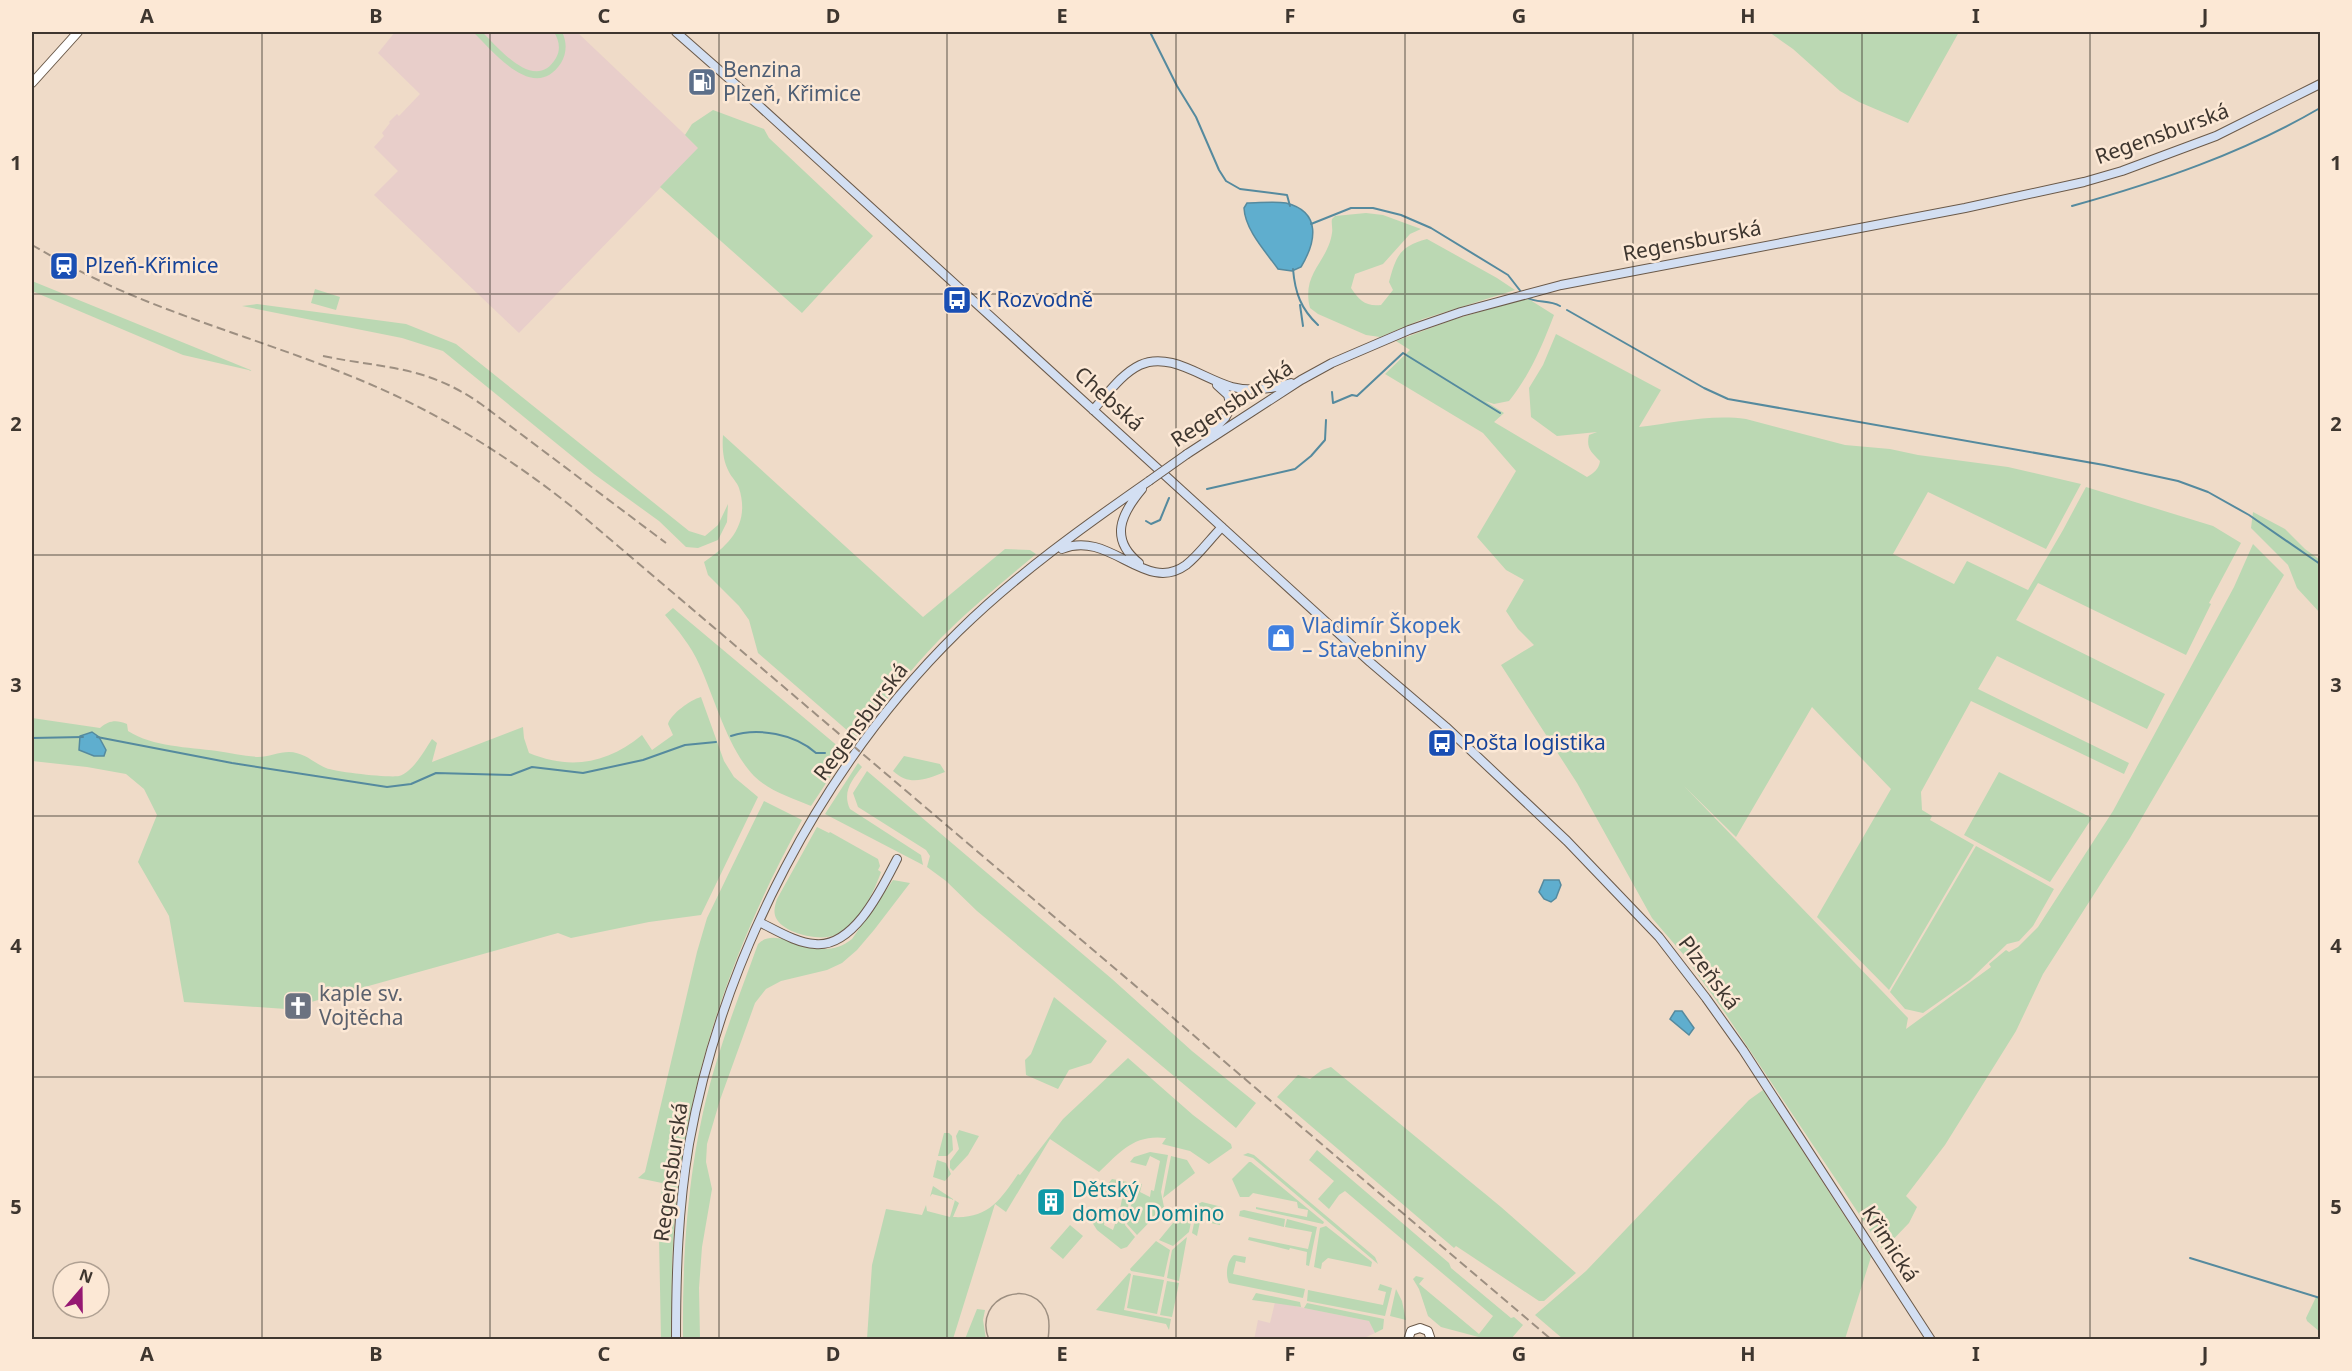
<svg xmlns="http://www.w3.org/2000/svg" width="2352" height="1371" viewBox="0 0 2352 1371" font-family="'Noto Sans',sans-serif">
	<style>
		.education { fill: #e8ceca }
		.green { fill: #bbd8b3 }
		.water { fill: #5faece; stroke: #558a9e; stroke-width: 1.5 }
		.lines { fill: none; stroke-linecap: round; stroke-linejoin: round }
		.stream { stroke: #558a9e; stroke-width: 2 }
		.tertiary-casing { stroke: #6a5949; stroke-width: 10 }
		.secondary-casing { stroke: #6a5949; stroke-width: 10 }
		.tertiary { stroke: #fff; stroke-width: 8 }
		.secondary { stroke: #d3dff2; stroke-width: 8 }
		.tram { stroke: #9d8f81; stroke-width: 1.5 }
		.rail { stroke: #9d8f81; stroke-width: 2; stroke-dasharray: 9 4.5; stroke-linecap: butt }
		.secondary-bridge-casing { stroke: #6a5949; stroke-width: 10; stroke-linecap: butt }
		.secondary-bridge { stroke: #d3dff2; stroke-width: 8 }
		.grid { fill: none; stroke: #3e362f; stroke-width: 1.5; stroke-opacity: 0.55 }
		.labels { text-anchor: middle; stroke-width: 5; stroke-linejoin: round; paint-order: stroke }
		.service-label { font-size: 21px; fill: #4e5e75; stroke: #fce8d5; text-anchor: start }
		.street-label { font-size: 21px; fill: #3e362f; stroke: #fce8d5 }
		.transit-label { font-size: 21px; fill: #164399; stroke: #fce8d5; text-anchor: start }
		.shop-label { font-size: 21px; fill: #366cbe; stroke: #fce8d5; text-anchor: start }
		.worship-label { font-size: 21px; fill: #5b616d; stroke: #fce8d5; text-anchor: start }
		.culture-label { font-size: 21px; fill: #0d838f; stroke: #fce8d5; text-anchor: start }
		.neatline { fill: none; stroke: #3e362f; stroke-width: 2 }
		.grid-label { font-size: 20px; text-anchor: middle; font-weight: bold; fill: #3e362f }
	</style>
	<rect width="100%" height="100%" fill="#efdbc8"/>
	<path class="education" d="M395,32h182l122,116 -180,185 -145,-138 24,-24 -24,-24 10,-11 -2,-3 8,-10 -1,-1 8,-8 2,2 21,-22 -42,-41z
		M1275,1302l94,19 6,12 -13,6 -108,1 4,-20 12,3z"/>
	<path class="green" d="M473,32h9c16,15 53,62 74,26 5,-9 3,-18 -2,-26h8c5,10 5,21 -1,31 -27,41 -68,-12 -88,-31z
		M1769,32h190l-51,91 -49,-21 -19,-11 -47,-42z
		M713,110l51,19 5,9 104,98 -71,77 -142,-126 38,-39 -13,-13 7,-11z
		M1366,213l17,2 38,14 -11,5 -27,30 -28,10 -4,14c8,12 15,19 30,17l12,-15 -4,-8c7,-26 11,-36 38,-43l70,39 18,12 -92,29 -43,18 -14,-2 -48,-21 -8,-6c-9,-35 18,-46 22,-75 1,-5 -1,-9 0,-14l3,-3z
		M32,281l221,90 -70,-16 -151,-64z
		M315,289l25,8 -4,13 -25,-7z
		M1527,298l27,17c-12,31 -24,60 -45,86l-15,3 -9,-3 19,12 -10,9 93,55c7,-4 12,-8 13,-16 -9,-9 -14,-13 -11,-26l8,-3 -40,4 -26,-19 -2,-29 14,-23 13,-31 105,56 -22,37c35,-4 71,-13 107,-8l99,26 45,4 28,6 90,12 73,17 -35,65 -118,-57 -35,62 61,30 13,-23 61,29 35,-60 23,-43 127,39 28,17 -32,60 2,1 -25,51 -148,-72 -22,37 149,74 -18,35 -150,-73 -19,33 151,74 -5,11 -153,-73 -50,91 1,18 10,6 -2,4 44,25 -85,145 -72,-73 74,-128 -79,-82 -76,130 -52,-51 224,232 -2,11 85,-62 -2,-3 17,-14 3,2 9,-5 20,-20 75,-116 121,-224 19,-43 31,31 -154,263 -87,136 -27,57 -71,114 -39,51 11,11 -8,16 -26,27 -162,-243 -38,-53 -31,-36 -75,-135 -76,-118 33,-20 -16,-16 -12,-18 18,-31 -18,-10 -29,-33 39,-66 -33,-38 -98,-59 25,-24 -14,-9 56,-21z
		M257,304l149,20 50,20 233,187 16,5 13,-11 10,-21 -1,18 -9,18 -20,8 -12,-1 -27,-26 -65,-47 -151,-123 -41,-13 -160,-32z
		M723,435l200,182 82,-68 25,1 6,4c-33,28 -67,55 -97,86 -30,31 -56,65 -83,98l-98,-85 -9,-33 -10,-14 -31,-31 -4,-13c27,-18 46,-39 35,-74 -2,-6 -7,-10 -10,-16 -6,-11 -7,-24 -6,-37z
		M2253,512l32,17 20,20 15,11v53l-23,-25 -9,-23 -37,-37z
		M673,608l173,145 -35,53c-19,-8 -42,-15 -57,-30 -26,-27 -39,-77 -55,-112 -8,-18 -21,-34 -34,-49z
		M701,697l23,64 10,16 24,20 -57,118 -52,7 -78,16 -13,-5 -272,76 -102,-7 -15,-86 -31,-54 19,-47 -13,-26 -18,-15 -39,-7 -55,-6v-43l68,10c10,-8 16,-8 27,-4l1,7c25,16 60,16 89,20 13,2 27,5 41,6 10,0 21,-5 31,-5 15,0 25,11 37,16 9,4 64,10 73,8 14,-4 25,-25 33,-37l5,4 -5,19 91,-35 1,11 5,15c41,17 78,11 113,-18l10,15 21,-15 -5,-11c3,-10 22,-24 33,-27z
		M904,756l36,8 5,8c-19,7 -35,15 -52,-1z
		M858,763l4,4c-10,13 -20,25 -12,42l71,46 2,10 -98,-51z
		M867,771l245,208 80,72 64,52 -20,25 -259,-217 -31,-30 -19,-14 3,-11 -4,-6 -68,-43 -5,-14z
		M1999,772l93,46 -42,64 -86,-47z
		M764,801l38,19c-89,162 -139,333 -129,519h-12l-2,-102 3,-54 -24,-5 7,-6 52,-220 10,-34z
		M817,827l12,6 1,-1 48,27 2,7 -2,4 3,2c-8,23 -23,52 -46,63 -15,7 -52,-2 -59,-17 -3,-6 -1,-13 1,-19z
		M1976,846l78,43 -21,37 -14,15 -12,3 -37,36 -47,33 -18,-4 -15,-17z
		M893,880l17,3 -36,47 -17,20 -15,13 -15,7 -46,11 -15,8 -11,14 -35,97 -13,44 -1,18 6,27 -10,58 -3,41 1,51 -17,1c-1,-93 6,-191 34,-280 12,-39 27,-77 41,-116 22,-22 58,24 94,-5z
		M1054,997l53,44 -16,22 -22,7 -11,19 -32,-14 -1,-15 6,-6z
		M1128,1058l65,57 38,29 1,4 -23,16 -19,-13 -28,-7 4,-6c-32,-4 -46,14 -67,34l-49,-33 -44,73 -11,-8 -42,135h-86l5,-74 14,-56 36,6 4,-10 1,6 23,6 5,-17 -23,-6 -2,3 3,-11 26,17 -6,14c34,2 47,-16 65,-43l2,1 43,-56z
		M1331,1067l170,140 75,66 -32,28h-5l-83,-55 -2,2 -177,-151 21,-22 12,4 12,-9z
		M1763,1090l108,167 -26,82h-282l-28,-24 51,-44 163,-171z
		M959,1130l20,6 -11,19 -15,16 -3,-3v-7l9,-12 -3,-13z
		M944,1133h5l3,3 1,14 -6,6h-9z
		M1317,1150l132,113 2,5 60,50 3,-1 9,8 -12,14h-25l-45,-12 -13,-11 -9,-27 -6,-10 3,-3 8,2 -5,6 60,50 14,-18 -148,-125 -6,4 -10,14 -11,-10 16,-18 -25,-21z
		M1150,1152l18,3 -7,37 3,15 -27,28 -10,-11 9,-41 6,1 -2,8 10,5 1,-7 3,1 6,-30 -10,-5 -4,10 -16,-4 4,-5z
		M1248,1153l6,2 121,102 3,7 -125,-106 -10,-3z
		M1171,1156l16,4 8,13 -32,25z
		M937,1160l9,3 5,11 -6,7 -12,-4z
		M1249,1162h2l73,60 -1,2 -67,-15v-2l51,10 1,-7 -10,-2 -1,-6 -44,-9 -4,4h-9l-8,-18z
		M1112,1179l20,4 -7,42 10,12 -8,10 -6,2 -24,-19 -7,-11 2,-4 13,3 -1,7 9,5 2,-6h2l6,-30 -9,-5 -5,10 -11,-3z
		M1202,1202l20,5 -2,18 -9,-2 2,-8 -9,-4 -1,6h-2l-4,19 -5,-3 6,-29z
		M1194,1207l-5,25 -16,14 -14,-6 14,-17z
		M1244,1210l41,9 -1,8 -45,-11 1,-5z
		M1287,1219l30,8 -8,39 -3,-1 1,-13 -17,-4 -1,2 -41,-10 1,-3 59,12 4,-17 -27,-5z
		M1070,1225l13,11 -20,23 -13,-11z
		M1326,1226l46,36 -1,5 -43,-9 -6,5 -1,6 -7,-2 6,-39z
		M1187,1237l-8,44 -12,-3 5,-28z
		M1156,1241l14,9 -6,27 -33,-6 -1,-2z
		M1234,1255l12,2 -1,6 -9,-2 -3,13 72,15 -2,9 -74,-15c-4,-8 -2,-23 5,-28z
		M1129,1273l2,1 -7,36 47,9 -2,11 -3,-6 -70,-14z
		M1133,1275l31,5 -7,34 -30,-6z
		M1167,1281l12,2 -7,34 -12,-2z
		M1380,1284l12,4 -7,28 -78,-15 1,-11 75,15 3,-13 -8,-2z
		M1396,1289l6,12 4,19 -16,-4z
		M1256,1293l44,9 1,5 -49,-7z
		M2320,1295v37l-13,-11 -1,-3 10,-21z
		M1307,1303l77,16 -1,10 -8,4 -6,-12 -65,-13z
		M977,1309l8,1 -2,10 3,19h-21z"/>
	<path class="water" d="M1247,203c12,0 27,-2 39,0 36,9 30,39 15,64l-9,4 -14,-2c-12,-17 -33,-39 -34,-61z
		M92,732l7,5 7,13 -2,6h-10l-15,-6 1,-14z
		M1544,880h15l2,5 -5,13 -5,4 -7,-3 -5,-7z
		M1675,1011h7l12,17 -5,7 -19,-16z"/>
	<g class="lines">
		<path class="stream" d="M1150,32l27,54 19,31 23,53 7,11 14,8 47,6 3,11
			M2072,206c86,-24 171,-53 248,-98
			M1311,224l40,-16h22l28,7 30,13 77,47 14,18
			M1293,269c2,24 8,40 25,56
			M1526,297c11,7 22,2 34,9
			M1300,305l3,21
			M1567,310l137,78 24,11 376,66 74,16 30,11 41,23 71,49
			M1332,392l1,11 19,-8 5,1 46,-43 97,60
			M1207,489l88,-20 16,-13 14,-16 1,-20
			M1146,521l5,3 9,-4 9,-22
			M731,736c27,-9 64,-2 85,17h9
			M97,737l135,26 155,24 24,-3 25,-11 75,2 21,-8 51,6 60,-13 42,-15 31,-3
			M32,738l51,-1
			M2190,1258l130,40"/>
		<g class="tertiary-casing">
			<path id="tertiary" d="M32,83l46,-51
				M1408,1340l3,-9 9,-3 8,3 3,9"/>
		</g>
		<g class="secondary-casing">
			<path id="secondary" d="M676,32l67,59 627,571 76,65 121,114 92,96 47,61 37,52 188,290
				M1093,410c14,-15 28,-36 47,-45 30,-14 63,14 92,22 19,5 40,2 59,-4
				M1208,435l17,-17 6,-11 -3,-12 -11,-10
				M1187,454l114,-74 31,-17 77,-33 52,-18 100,-27 404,-77 119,-26 38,-11 94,-35 104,-52
				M1062,549c48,-20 83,46 124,16 13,-10 24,-26 36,-38
				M1139,563c-30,-24 -18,-49 3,-74
				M759,922c17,8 37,21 56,22 39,4 67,-56 82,-85
				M676,1340c0,-66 2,-131 13,-196 34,-188 133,-379 270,-513 57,-56 124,-104 190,-150"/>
		</g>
		<use href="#tertiary" class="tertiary"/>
		<use href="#secondary" class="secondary"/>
		<path class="tram" d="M989,1340c-18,-45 47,-65 59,-24 2,8 1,16 0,24"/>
		<path class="rail" d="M32,245c31,18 64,35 97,49 86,36 176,60 261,99 65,30 125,69 181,113l981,834
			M323,356c63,13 102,9 158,48l185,139"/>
		<g class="secondary-bridge-casing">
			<path id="secondary-bridge" d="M1149,481l38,-27"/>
		</g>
		<use href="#secondary-bridge" class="secondary-bridge"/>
	</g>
	<path class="grid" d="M262,32v1308M490,32v1308M719,32v1308M947,32v1308M1176,32v1308M1405,32v1308M1633,32v1308M1862,32v1308M2090,32v1308M32,294h2288M32,555h2288M32,816h2288M32,1077h2288"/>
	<defs>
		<g id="fuel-square" transform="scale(1.5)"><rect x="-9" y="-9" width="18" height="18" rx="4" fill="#5c6f8a" stroke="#fce8d5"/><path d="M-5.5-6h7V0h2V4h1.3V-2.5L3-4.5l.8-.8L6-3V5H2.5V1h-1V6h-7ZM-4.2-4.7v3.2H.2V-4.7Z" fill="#fff"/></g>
		<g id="station-square" transform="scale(1.5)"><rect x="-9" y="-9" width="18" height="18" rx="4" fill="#1a4fb4" stroke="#fce8d5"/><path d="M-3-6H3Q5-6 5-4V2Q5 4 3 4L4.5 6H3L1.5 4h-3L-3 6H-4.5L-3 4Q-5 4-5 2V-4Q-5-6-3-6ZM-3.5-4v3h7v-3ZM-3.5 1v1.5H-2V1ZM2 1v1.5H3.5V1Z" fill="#fff"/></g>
		<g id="bus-square" transform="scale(1.5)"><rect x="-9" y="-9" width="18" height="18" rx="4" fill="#1a4fb4" stroke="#fce8d5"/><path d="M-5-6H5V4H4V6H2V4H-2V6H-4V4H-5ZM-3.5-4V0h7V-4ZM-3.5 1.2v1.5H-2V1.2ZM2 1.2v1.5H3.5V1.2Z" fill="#fff"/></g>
		<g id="shop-square" transform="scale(1.5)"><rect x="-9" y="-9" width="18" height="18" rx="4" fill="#3f7fe0" stroke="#fce8d5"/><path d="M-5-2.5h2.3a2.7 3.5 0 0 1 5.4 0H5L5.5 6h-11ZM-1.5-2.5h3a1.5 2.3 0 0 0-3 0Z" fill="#fff"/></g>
		<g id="church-square" transform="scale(1.5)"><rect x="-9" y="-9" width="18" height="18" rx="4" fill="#6b7280" stroke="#fce8d5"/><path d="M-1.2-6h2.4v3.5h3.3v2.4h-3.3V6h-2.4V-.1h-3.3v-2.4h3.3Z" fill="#fff"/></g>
		<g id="building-square" transform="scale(1.5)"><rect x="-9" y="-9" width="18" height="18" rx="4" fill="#0f9aa8" stroke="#fce8d5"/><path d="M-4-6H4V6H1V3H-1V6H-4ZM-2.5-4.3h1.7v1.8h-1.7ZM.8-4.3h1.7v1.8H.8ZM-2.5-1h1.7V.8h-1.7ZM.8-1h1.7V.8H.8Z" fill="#fff"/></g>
	</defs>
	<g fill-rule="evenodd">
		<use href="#fuel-square" x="702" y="82"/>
		<use href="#station-square" x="64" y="266"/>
		<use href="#bus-square" x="957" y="300"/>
		<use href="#shop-square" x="1281" y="638"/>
		<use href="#bus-square" x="1442" y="743"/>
		<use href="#church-square" x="298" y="1006"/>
		<use href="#building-square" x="1051" y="1202"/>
	</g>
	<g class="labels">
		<g class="service-label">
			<text x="723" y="77">Benzina<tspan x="723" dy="24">Plzeň, Křimice</tspan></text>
		</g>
		<g class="street-label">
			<text transform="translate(2162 134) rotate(-20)" y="7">Regensburská</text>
			<text transform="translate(1692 241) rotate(-11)" y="7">Regensburská</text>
			<text transform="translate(1109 399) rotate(42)" y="7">Chebská</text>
			<text transform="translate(1232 404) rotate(-33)" y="7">Regensburská</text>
			<text transform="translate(861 722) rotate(-53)" y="7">Regensburská</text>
			<text transform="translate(1709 973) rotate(53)" y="7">Plzeňská</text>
			<text transform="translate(671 1172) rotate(-82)" y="7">Regensburská</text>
			<text transform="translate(1890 1244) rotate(57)" y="7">Křimická</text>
		</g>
		<g class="transit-label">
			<text x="85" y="273">Plzeň-Křimice</text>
			<text x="978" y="307">K Rozvodně</text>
			<text x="1463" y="750">Pošta logistika</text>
		</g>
		<g class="shop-label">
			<text x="1302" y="633">Vladimír Škopek<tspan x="1302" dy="24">– Stavebniny</tspan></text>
		</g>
		<g class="worship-label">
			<text x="319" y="1001">kaple sv.<tspan x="319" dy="24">Vojtěcha</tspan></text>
		</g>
		<g class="culture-label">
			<text x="1072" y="1197">Dětský<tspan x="1072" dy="24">domov Domino</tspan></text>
		</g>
	</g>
	<rect width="2352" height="1371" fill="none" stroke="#fce8d5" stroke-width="66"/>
	<g transform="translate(81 1290) rotate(20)"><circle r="28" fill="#fce8d5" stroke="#b0a193" stroke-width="1.5"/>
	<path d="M0-4.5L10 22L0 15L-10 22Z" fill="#951872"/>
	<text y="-9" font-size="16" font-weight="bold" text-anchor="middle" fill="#3e362f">N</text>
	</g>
	<rect x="33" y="33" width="2286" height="1305" class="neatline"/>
	<g class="grid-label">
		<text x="147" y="23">A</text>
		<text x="376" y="23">B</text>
		<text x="604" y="23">C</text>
		<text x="833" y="23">D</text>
		<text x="1062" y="23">E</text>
		<text x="1290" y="23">F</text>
		<text x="1519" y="23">G</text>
		<text x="1748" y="23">H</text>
		<text x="1976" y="23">I</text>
		<text x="2205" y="23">J</text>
		<text x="16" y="170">1</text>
		<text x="2336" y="170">1</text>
		<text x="16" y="431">2</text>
		<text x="2336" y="431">2</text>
		<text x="16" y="692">3</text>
		<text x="2336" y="692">3</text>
		<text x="16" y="953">4</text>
		<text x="2336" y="953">4</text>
		<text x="16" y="1214">5</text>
		<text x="2336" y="1214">5</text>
		<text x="147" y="1361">A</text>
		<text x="376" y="1361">B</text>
		<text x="604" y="1361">C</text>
		<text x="833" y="1361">D</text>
		<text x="1062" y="1361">E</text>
		<text x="1290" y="1361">F</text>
		<text x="1519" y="1361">G</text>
		<text x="1748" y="1361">H</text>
		<text x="1976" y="1361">I</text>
		<text x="2205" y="1361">J</text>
	</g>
</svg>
